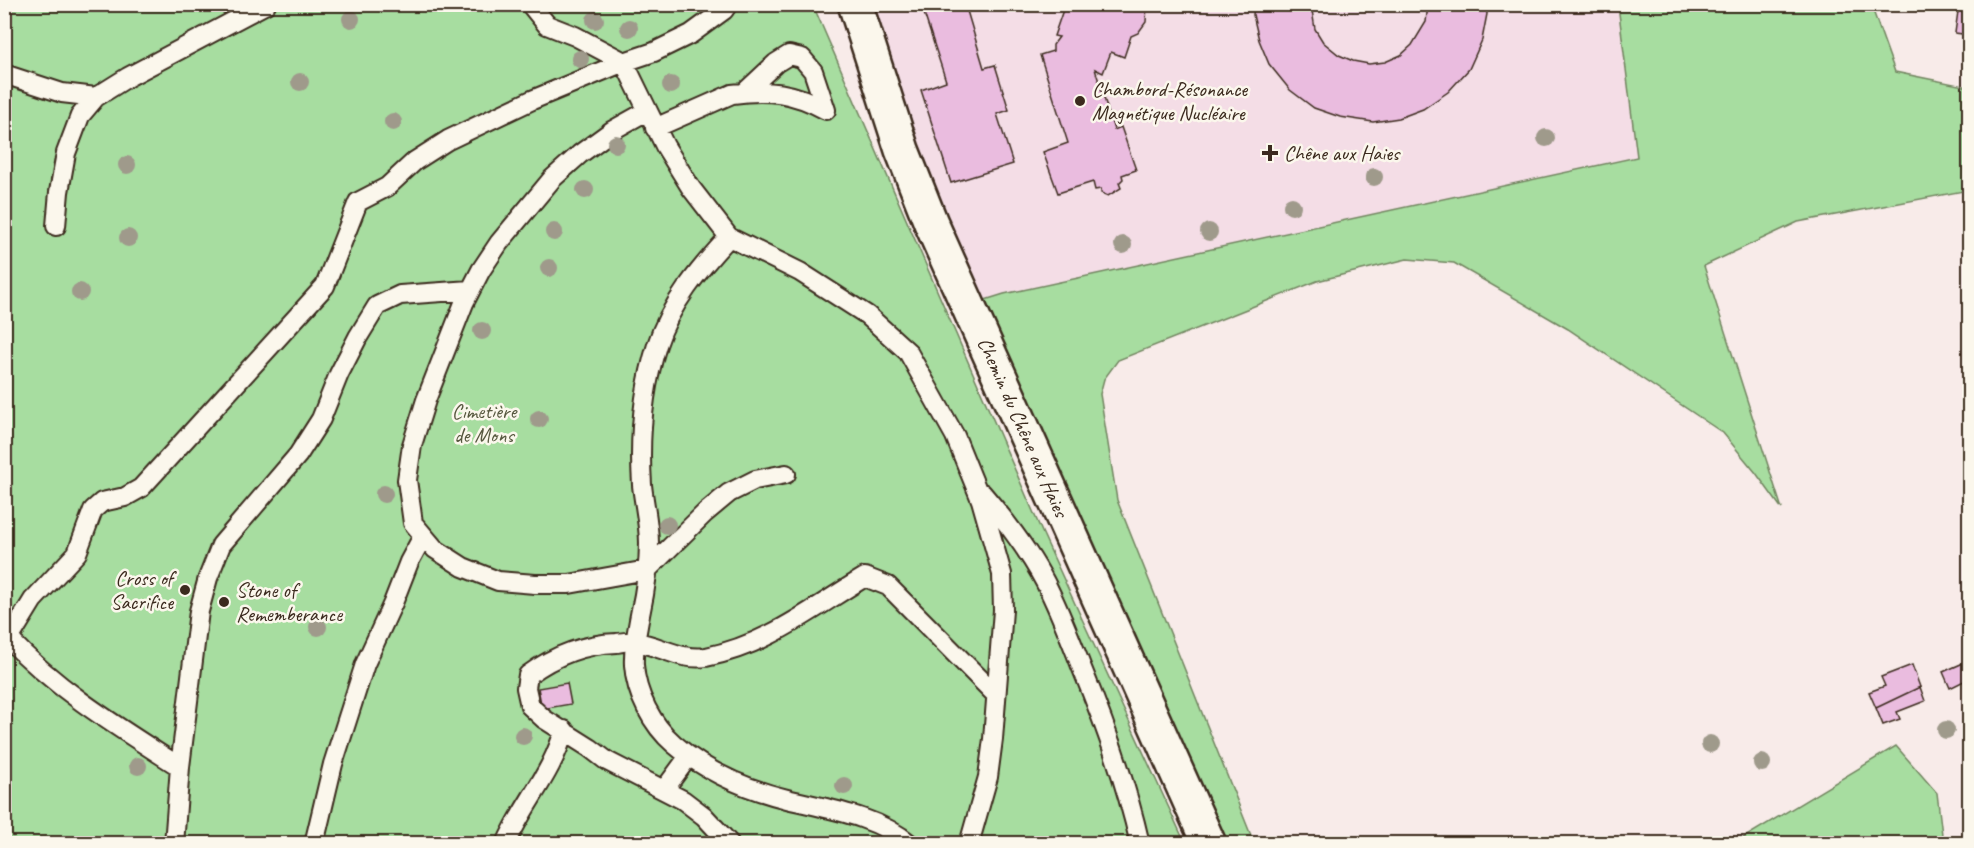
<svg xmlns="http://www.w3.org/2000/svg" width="1974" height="848" viewBox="0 0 1974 848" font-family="Caveat,sans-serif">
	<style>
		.built { fill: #f4dde6 }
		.green { fill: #a7dda0; stroke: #71845f; stroke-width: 1.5 }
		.building { fill: #eabcdf; stroke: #3b2a1e; stroke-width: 1.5 }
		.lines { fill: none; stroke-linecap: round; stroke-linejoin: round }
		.lane-casing { stroke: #3b2a1e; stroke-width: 22 }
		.street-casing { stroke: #3b2a1e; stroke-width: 38 }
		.lane { stroke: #fbf7ec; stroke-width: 18 }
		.street { stroke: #fbf7ec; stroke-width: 33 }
		.tree { fill: #9f9a8b }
		.poi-dot { fill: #3b2a1e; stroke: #fbf7ec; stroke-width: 2 }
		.labels { text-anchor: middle; stroke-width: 5; stroke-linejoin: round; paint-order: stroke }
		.poi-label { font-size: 21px; fill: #3b2a1e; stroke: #fbf7ec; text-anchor: start }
		.park-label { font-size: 21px; fill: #56573e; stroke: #fbf7ec }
		.street-label { font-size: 21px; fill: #3b2a1e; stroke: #fbf7ec }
	</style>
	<rect width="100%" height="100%" fill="#f8ebe9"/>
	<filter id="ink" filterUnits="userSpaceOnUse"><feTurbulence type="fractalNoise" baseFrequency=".0167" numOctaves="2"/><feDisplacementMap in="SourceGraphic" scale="12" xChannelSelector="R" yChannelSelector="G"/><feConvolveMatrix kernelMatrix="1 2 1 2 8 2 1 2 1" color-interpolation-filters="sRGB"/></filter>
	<g filter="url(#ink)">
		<path class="built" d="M855,5h763l19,152 -633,137 -35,11z"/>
		<path class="green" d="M4,5h809l229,527 143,311h-1180z
			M1618,5h253l24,67 74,15v103l-171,32 -94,44 78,243 -26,-36 -33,-40 -155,-104 -114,-66 -47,-4 -90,22 -199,79 -14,19 -4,15 17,106 137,343h-45l-240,-538 35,-11 633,-137z
			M1896,746l41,47 6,50h-208z"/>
		<path class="building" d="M909,4h56l19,64 11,-3 14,45 -12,4 16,50 -62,19 -30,-93 25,-9 -24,-74 -11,3z
			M1065,4h82l-1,18 -8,11 -7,3 -7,21 -13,-5 -8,21 -8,-4 19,61 7,-3 15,43 -14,5 1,4 -4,4 2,5 -13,8 -7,-3v-4l-6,1 -2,-8 -35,11 -15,-41 25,-9 -28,-88 13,-4v-6l6,-8 -5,-1z
			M1254,4h57l4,25 8,13 16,13 14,6 16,3 16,-2 16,-7 11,-10 14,-23 2,-18h58l1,10 -5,26 -13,29 -21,23 -25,17 -24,9 -26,4 -33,-5 -26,-9 -24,-18 -21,-26 -10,-24 -6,-25z
			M1959,4l11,1v30l-15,-2z
			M1970,660v18l-20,10 -7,-16z
			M1912,665l8,22 -44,21 -7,-16 16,-6 -4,-9z
			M567,683l4,21 -29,5 -4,-21z
			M1920,687l5,14 -28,11 3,7 -17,6 -7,-17z"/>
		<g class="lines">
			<g class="lane-casing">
				<path id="lane" d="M530,4l17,21 28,11 49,26 41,84 26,42 38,49 71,35 67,43 41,37 47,84 26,64 21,74 1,36 -10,129 -5,38 -19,67
					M4,74l58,19 34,4 32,-20 138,-73
					M647,111l-34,19 -33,24 -28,25 -53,64 -18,27 -17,33 -38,97 -14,45 -5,35 6,43 22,26 28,18 35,14 37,3h34l78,-14 58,-57 24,-20 26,-13 31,-6
					M655,128l77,-34c36,-5 62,-2 94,16l-13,-39 -11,-13 -13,-3 -13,8 -31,29
					M56,226l3,-34 7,-39 14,-37 16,-19
					M729,237c-29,31 -59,67 -72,108 -14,45 -18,94 -15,140 2,19 7,39 7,58 0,24 -4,49 -9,72 -3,16 -7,34 -6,50 2,29 18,60 40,79 32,28 72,45 113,55 41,10 90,17 123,45
					M982,493c24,28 46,56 63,89 14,27 25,56 36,84 24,58 45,116 59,178
					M180,767c-59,-38 -122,-76 -171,-128l24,-39 44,-47 16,-43 9,-8 23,-5 16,-9 184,-202 33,-84 29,-15 28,-26 33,-21 84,-40 92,-38 30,-10 37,-18 33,-24 4,-6
					M664,790l25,-34
					M174,844l6,-77 19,-156 9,-33 13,-33 77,-90 23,-36 18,-45 19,-37 19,-31 23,-11 70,-5
					M314,844l19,-80 32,-100 28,-61 16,-41 14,-26
					M506,844c17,-40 47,-71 58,-114
					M730,844l-26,-28 -21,-16 -76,-39 -17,-13 -46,-29 -14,-13 -4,-18 2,-13c27,-20 56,-31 89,-32 6,-1 13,-2 18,-1 25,3 45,19 71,15 62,-12 107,-49 159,-80l23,9 107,108"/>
			</g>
			<g class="street-casing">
				<path id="street" d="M855,4l47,146 29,73 278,621"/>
			</g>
			<use href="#lane" class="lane"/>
			<use href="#street" class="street"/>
		</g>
		<g class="tree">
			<circle cx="351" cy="19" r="9"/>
			<circle cx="595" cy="20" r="9"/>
			<circle cx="629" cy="28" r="9"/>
			<circle cx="580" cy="59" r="9"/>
			<circle cx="300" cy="82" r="9"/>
			<circle cx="671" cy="85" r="9"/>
			<circle cx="393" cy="122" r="9"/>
			<circle cx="1546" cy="138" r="9"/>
			<circle cx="616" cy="144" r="9"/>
			<circle cx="127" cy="165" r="9"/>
			<circle cx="1374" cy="177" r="9"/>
			<circle cx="585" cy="190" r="9"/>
			<circle cx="1292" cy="206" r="9"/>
			<circle cx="554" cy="232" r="9"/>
			<circle cx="1209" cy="232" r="9"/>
			<circle cx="128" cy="238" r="9"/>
			<circle cx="1123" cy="245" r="9"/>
			<circle cx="549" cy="268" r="9"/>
			<circle cx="80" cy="292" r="9"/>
			<circle cx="482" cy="331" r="9"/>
			<circle cx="539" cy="419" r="9"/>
			<circle cx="384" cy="494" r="9"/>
			<circle cx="667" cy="525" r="9"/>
			<circle cx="318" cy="627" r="9"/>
			<circle cx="1946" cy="730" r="9"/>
			<circle cx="523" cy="736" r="9"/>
			<circle cx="1710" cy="744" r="9"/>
			<circle cx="1762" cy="763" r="9"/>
			<circle cx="138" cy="766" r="9"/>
			<circle cx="844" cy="786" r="9"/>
		</g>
	</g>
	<g class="poi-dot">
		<circle cx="1080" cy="101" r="6"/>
		<path d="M1267 144h6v6h6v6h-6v6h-6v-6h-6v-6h6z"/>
		<circle cx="185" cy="590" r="6"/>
		<circle cx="224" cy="602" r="6"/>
	</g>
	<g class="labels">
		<g class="poi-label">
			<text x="1092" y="96">Chambord-Résonance<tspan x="1092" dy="24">Magnétique Nucléaire</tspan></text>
			<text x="1284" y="160">Chêne aux Haies</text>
			<text x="173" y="585" text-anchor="end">Cross of<tspan x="173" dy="24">Sacrifice</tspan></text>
			<text x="236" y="597">Stone of<tspan x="236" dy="24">Rememberance</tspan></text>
		</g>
		<g class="park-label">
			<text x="484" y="418">Cimetière<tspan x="484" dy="24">de Mons</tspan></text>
		</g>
		<g class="street-label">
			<text transform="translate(1023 427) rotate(66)" y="7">Chemin du Chêne aux Haies</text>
		</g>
	</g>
	<rect width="1974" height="848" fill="none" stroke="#fbf7ec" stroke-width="24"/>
	<rect x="12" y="12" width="1950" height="824" fill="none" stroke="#3b2a1e" stroke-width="2" filter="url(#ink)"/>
</svg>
